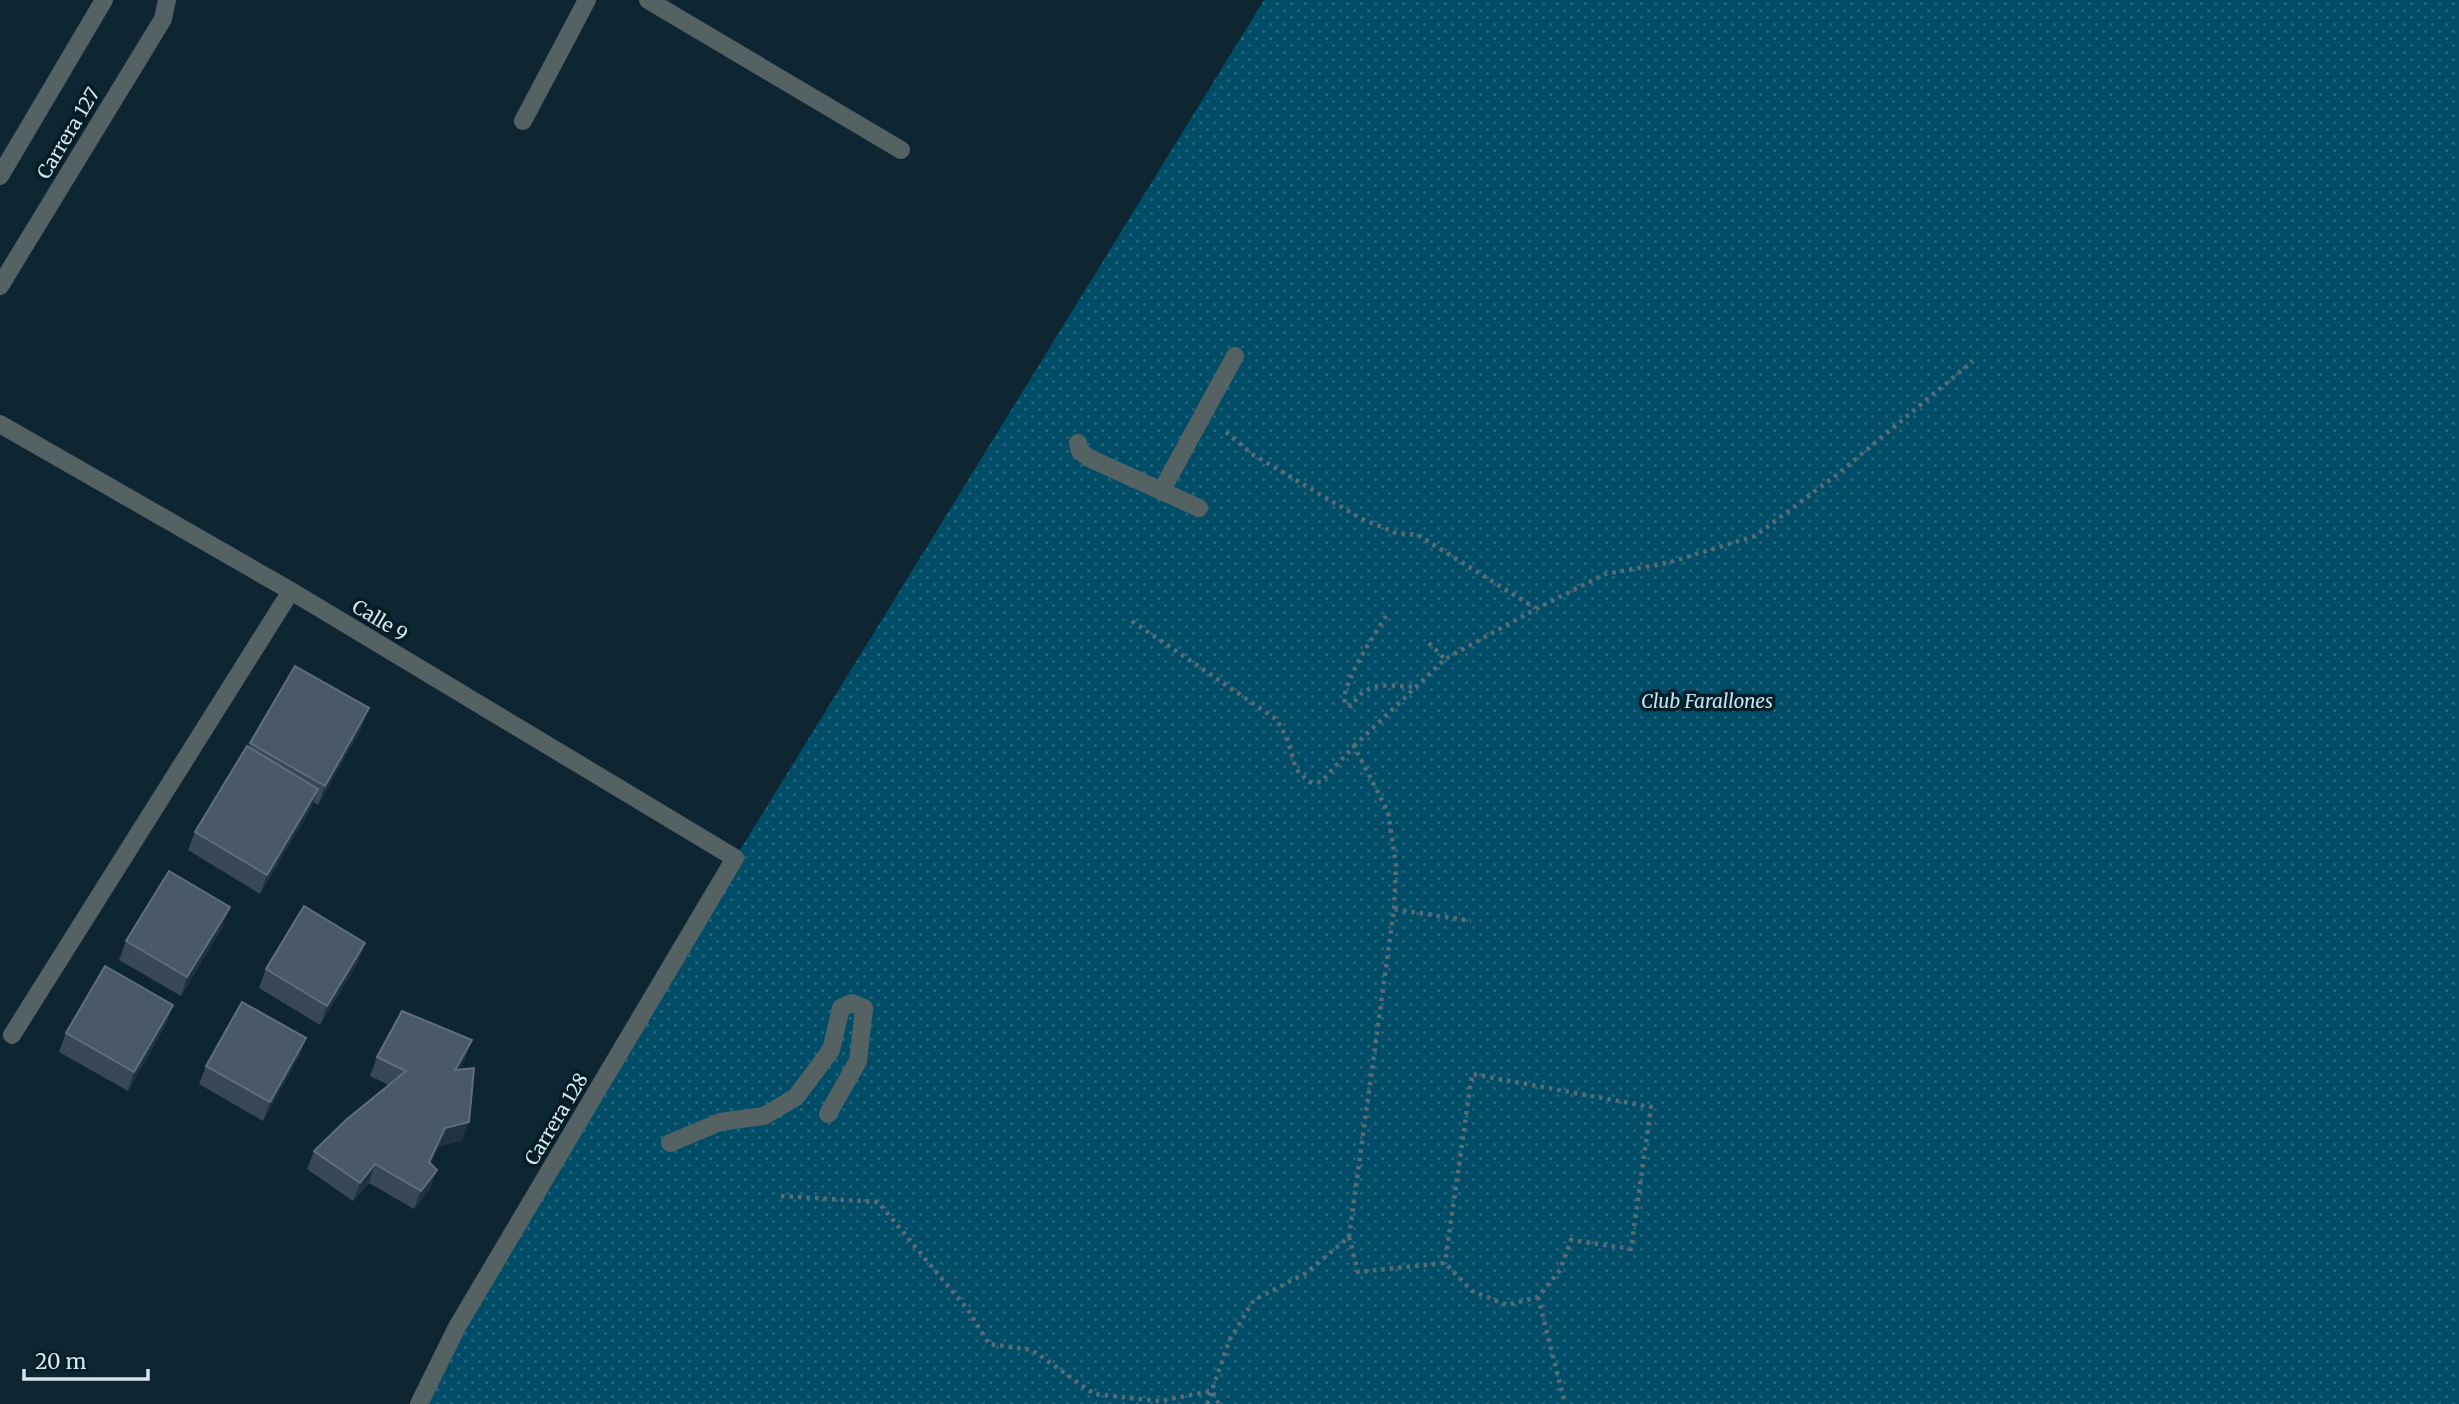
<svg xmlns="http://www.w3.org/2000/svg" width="2459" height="1404" viewBox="0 0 2459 1404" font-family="Merriweather,serif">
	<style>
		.park { fill: url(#park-dots) }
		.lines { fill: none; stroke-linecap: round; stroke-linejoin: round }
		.path { stroke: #586c76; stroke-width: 4.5; stroke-dasharray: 3.5 5; stroke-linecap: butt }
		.minor { stroke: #556264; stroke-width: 18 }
		.wall { fill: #384858 }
		.shaded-wall { fill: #203342 }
		.building { fill: #495968; stroke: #5f6f7d; stroke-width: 2 }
		.labels { text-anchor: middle; stroke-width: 7; stroke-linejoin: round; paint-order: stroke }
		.street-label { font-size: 19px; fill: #d7e5ed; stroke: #041d27 }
		.park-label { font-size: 19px; font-style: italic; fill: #c2e4f5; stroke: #041d27 }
	</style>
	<defs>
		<pattern id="park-dots" width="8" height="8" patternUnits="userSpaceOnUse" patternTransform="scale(1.75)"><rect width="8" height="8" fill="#014c66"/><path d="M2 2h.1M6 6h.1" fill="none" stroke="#25667c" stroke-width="1.8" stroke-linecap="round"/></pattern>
	</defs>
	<rect width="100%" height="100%" fill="#0e2631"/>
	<path class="park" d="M1264,0h1195v1404h-2040l316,-546z"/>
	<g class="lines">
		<path class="path" d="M1226,432l26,22 108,64 36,15 22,2 117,73
			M1386,616c-11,19 -46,68 -41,88l6,2c4,-4 7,-10 11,-13 14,-11 35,-7 52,-6
			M1132,621l144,98 11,19 9,31 13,13h12l33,-36 34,66 8,53 -2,44
			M1429,643l16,16
			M1354,746l91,-87 91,-50 69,-35 62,-11 88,-27 79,-59 139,-116
			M781,1196l97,6 90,108 21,34 43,6 62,44 65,7 53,-10 7,13
			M1349,1237l9,35 87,-9 27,28 35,14 31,-8 22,-27 11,-30 60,9 20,-142 -179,-33 -27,189
			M1538,1297l27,107
			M1207,1404l23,-65 24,-39 52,-27 43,-36 45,-328 77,12"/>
		<path class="minor" d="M648,0l253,150
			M523,121l64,-121
			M0,176l104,-176
			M0,286l163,-267 4,-19
			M0,424l291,167 444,267 -278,469 -38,77
			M1078,443l2,8 9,7 110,50
			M1162,490l73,-134
			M12,1035l279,-444
			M670,1143l50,-21 44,-6 32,-19 35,-47 10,-42 11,-5 12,5 -6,53 -30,53"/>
	</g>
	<path class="wall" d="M362,727l-44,78 -5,-3 -2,6 -51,86 -72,-44 7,-18 55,-89z
		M223,926l-42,70 -62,-36 7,-19z
		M365,943l-7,19 -38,63 -61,-37 7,-19z
		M173,1005l-7,19 -38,67 -69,-39 7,-19z
		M306,1038l-7,18 -36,65 -64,-37 7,-18z
		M472,1040l-7,18 -6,12 3,71 -23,5 -9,18v25l-16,20 -45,-26 -16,18 -46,-32 7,-18 75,-66 -19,-9 7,-19z"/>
	<path class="shaded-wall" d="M369,708l-7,19 -44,78 7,-19z
		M318,789l-7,19 -51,86 7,-19z
		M230,907l-7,19 -42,70 6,-19z
		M365,943l-7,19 -38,63 7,-19z
		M173,1005l-7,19 -38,67 6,-19z
		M306,1038l-7,18 -36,65 7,-19z
		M472,1040l-7,18 -17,31 7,-19z
		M469,1122l-7,19 -23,5 -17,35 7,-19 16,-34z
		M375,1164l-6,19 -16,18 7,-18z
		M437,1170l-7,19 -16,20 7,-18z"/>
	<path class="building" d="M295,666l74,42 -44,78 -75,-43z
		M247,746l71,43 -51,86 -72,-43z
		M169,871l61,36 -43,70 -61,-36z
		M304,906l61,37 -38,63 -61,-37z
		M105,966l68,39 -39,67 -68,-39z
		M242,1002l64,36 -36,64 -64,-36z
		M402,1011l70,29 -17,30 19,-2 -5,54 -24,6 -16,34 8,8 -16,21 -46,-27 -15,19 -46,-32 32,-31 60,-49 -29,-14z"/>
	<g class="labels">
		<g class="street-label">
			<text transform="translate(68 133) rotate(-59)" y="7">Carrera 127</text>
			<text transform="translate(380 620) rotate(31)" y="7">Calle 9</text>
			<text transform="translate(556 1119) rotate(-59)" y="7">Carrera 128</text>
		</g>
		<g class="park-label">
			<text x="1707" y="708">Club Farallones</text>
		</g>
	</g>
	<path d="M24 1369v10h124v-10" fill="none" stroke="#d7e5ed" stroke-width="3.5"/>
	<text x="35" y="1369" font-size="21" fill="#d7e5ed" stroke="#041d27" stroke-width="5" paint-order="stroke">20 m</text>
</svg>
